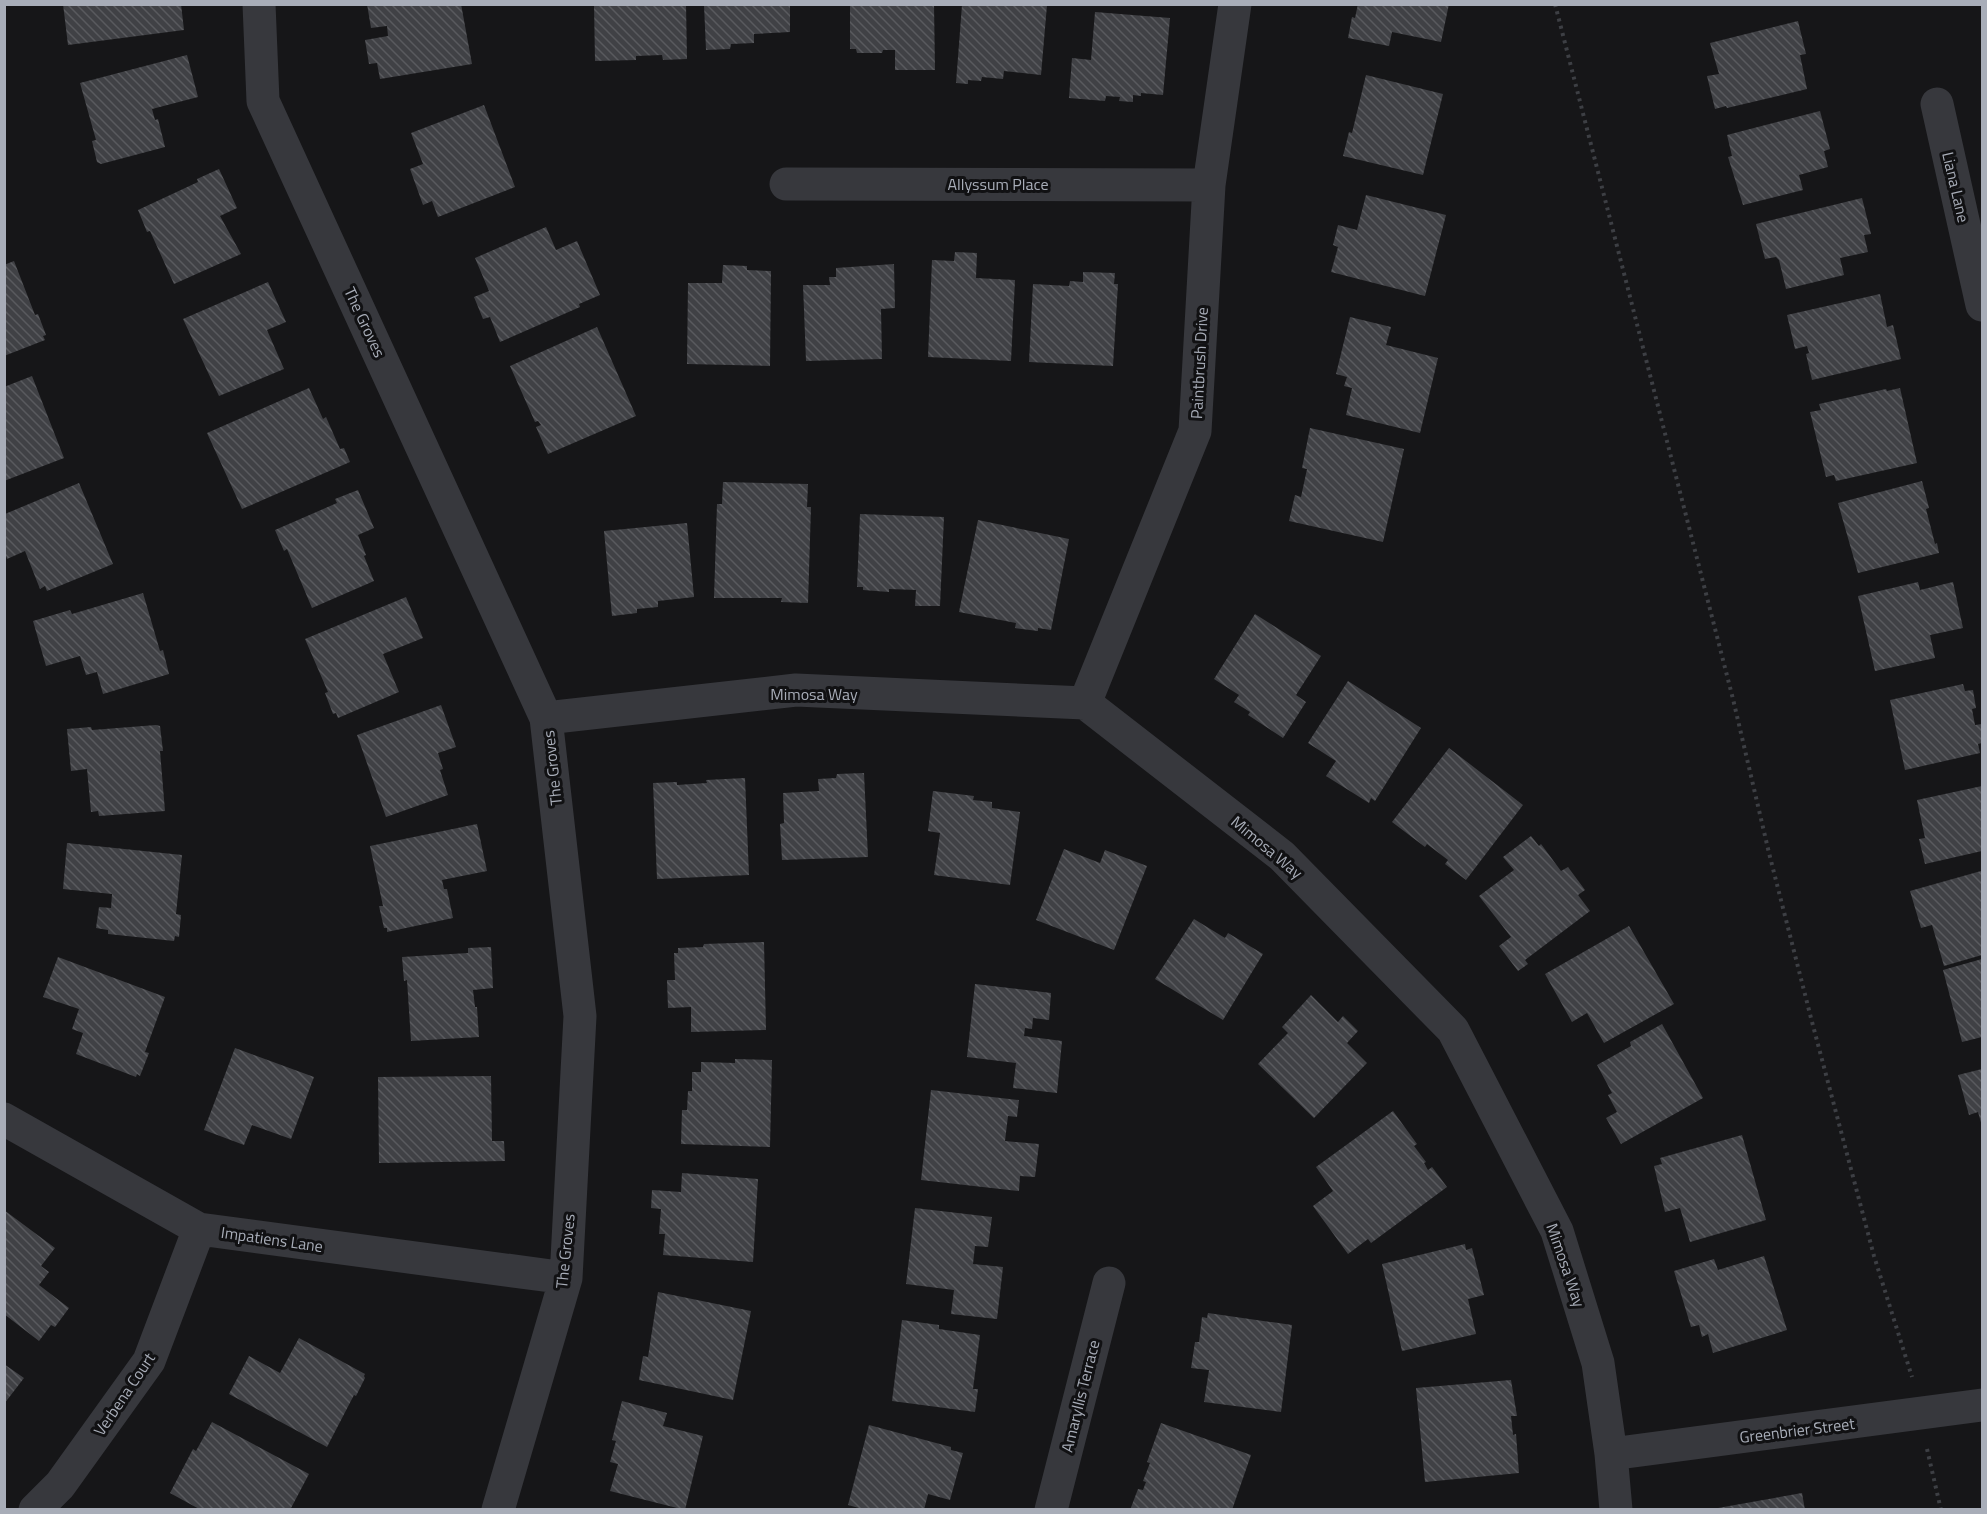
<svg xmlns="http://www.w3.org/2000/svg" width="1987" height="1514" viewBox="0 0 1987 1514" font-family="'Titillium Web',sans-serif">
	<style>
		.building { fill: url(#building-back-hatch) }
		.lines { fill: none; stroke-linecap: round; stroke-linejoin: round }
		.path { stroke: #3d3f44; stroke-width: 4; stroke-dasharray: 3 4.5; stroke-linecap: butt }
		.minor { stroke: #37383d; stroke-width: 33 }
		.labels { text-anchor: middle; stroke-width: 6; stroke-linejoin: round; paint-order: stroke }
		.street-label { font-size: 16px; fill: #a8adb8; stroke: #111113 }
	</style>
	<defs>
		<pattern id="building-back-hatch" width="6" height="6" patternUnits="userSpaceOnUse" patternTransform="scale(1.5)"><rect width="6" height="6" fill="#404145"/><path d="M-1 5l2 2M0 0l6 6M5-1l2 2" fill="none" stroke="#595a5e"/></pattern>
	</defs>
	<rect width="100%" height="100%" fill="#161618"/>
	<path class="building" d="M63,4h118l3,26 -116,15z
		M367,4h94l11,60 -92,15 -3,-16 -8,1 -4,-24 23,-4 -1,-10 -16,2z
		M594,4h92l1,55 -24,1 -1,-5 -26,1v4l-41,1z
		M850,4h84l1,66h-40v-20h-12l-1,3h-25l-1,-4h-6z
		M1358,4h91l-8,38 -49,-10 -3,14 -41,-8 4,-21 3,1z
		M704,5h86v27l-36,2v9l-23,1 -1,5 -24,1z
		M962,5h85l-6,70 -37,-4 -1,8 -21,-2 -1,4 -13,-1v4l-12,-1z
		M1095,12l75,6 -7,77 -22,-2v3l-8,-1v7l-14,-1 1,-4 -14,-1 -1,5 -36,-3 3,-40 19,2z
		M1798,21l8,33 -6,1 7,34 -80,19 -1,-2 -11,3 -8,-33 12,-2 -9,-31z
		M187,55l11,42 -46,12 3,11 3,-1 7,28 -64,17 -4,-2 -5,-21 4,-1 -16,-57z
		M1366,75l77,19 -20,81 -80,-19 6,-24 3,1z
		M484,105l31,82 -77,30 -6,-16 -9,4 -13,-36 13,-5 -12,-31z
		M1820,111l10,38 -6,2 4,16 -29,8 4,15 -60,15 -15,-48 4,-1 -5,-21z
		M219,169l18,39 -17,8 21,38 -67,30 -24,-53 -3,1 -9,-22 60,-28 -1,-3z
		M1366,195l80,20 -21,81 -94,-24 7,-25 -5,-2 5,-20 19,5z
		M1862,198l9,36 -7,1 4,17 -28,6 4,17 -58,14 -7,-29 -3,-3 -11,2 -9,-35z
		M546,227l10,23 21,-9 23,54 -21,9 1,3 -80,35 -10,-25 -7,2 -9,-22 15,-6 -14,-33z
		M955,252l22,1 -1,25 39,2 -4,81 -83,-4 4,-97 22,1z
		M14,261l21,54 3,-1 8,21 -3,1 2,4 -41,16v-91z
		M894,264l1,44 -14,1 1,50 -76,2 -3,-76h27l-1,-8h7v-9z
		M723,265l24,1v4l24,1 -1,95 -83,-2 1,-81h34z
		M1083,272l32,1 -1,11h4l-5,82 -84,-4 4,-78 36,2 1,-5 13,1z
		M268,282l18,40 -19,8 17,39 -65,27 -36,-77z
		M1880,294l7,33 6,-2 8,34 -89,21 -6,-26 3,-1 -2,-7 -12,3 -8,-34z
		M1350,317l41,10 -5,18 52,13 -18,75 -74,-18 6,-27 -8,-2 3,-9 -11,-3z
		M597,327l39,89 -88,38 -12,-27 5,-2 -3,-4 -3,1 -25,-56z
		M32,376l32,82 -60,23v-94z
		M309,388l14,31 3,-2 14,32 4,-1 6,14 -108,47 -35,-76z
		M1900,388l17,75 -81,18 -2,-6 -8,2 -16,-65 11,-2 -2,-6 67,-15 1,2z
		M1310,428l94,21 -21,93 -94,-21 6,-26 6,2 6,-28 -5,-1z
		M1922,481l7,27 -3,1 9,35 2,-1 2,10 -81,20 -20,-70z
		M723,482l85,2 -1,23h4l-3,96 -27,-1 1,-4h-68l3,-94h5z
		M79,483l34,81 -66,27 -2,-5 -5,3 -15,-38 -18,8 -2,-7v-38z
		M358,490l16,38 -16,7 8,20 -2,1 10,25 -62,27 -25,-59 -3,2 -9,-21 62,-27 -2,-4z
		M860,514l84,3 -4,89h-25l1,-16 -27,-1v3l-26,-2v-3h-6z
		M978,520l91,19 -18,91 -13,-2v3l-23,-3 1,-5 -57,-11z
		M687,523l7,74 -36,4v6l-21,2v4l-25,3 -8,-85z
		M1918,582l2,8 33,-8 10,46 -33,7 5,23 -60,13 -17,-75z
		M143,593l17,58 3,-1 6,24 -66,20 -6,-22 -11,3 -6,-19 -34,10 -13,-45 37,-11 2,4z
		M406,597l17,41 -40,16 16,38 -61,26 -2,-5 -3,1 -8,-21 3,-1 -23,-53z
		M1255,614l66,42 -25,39 10,7 -23,36 -35,-23 2,-3 -16,-10 5,-7 -25,-16z
		M1348,681l73,47 -46,73 -4,-3 -2,5 -43,-27 10,-15 -28,-18z
		M1963,684l2,7 8,-1 3,18 -4,1 3,16 7,-1v19l-4,1 2,9 -75,17 -15,-70z
		M441,705l15,42 -18,6 5,16 -3,1 8,25 -62,22 -29,-82z
		M156,725l4,1 3,25h-3l5,60 -66,5 -1,-5 -7,1 -4,-43 -16,2 -4,-42 24,-2 1,3z
		M1449,748l74,57 -57,75 -21,-16 3,-4 -21,-16 -2,3 -33,-25z
		M864,773l4,84 -86,3 -2,-36 4,-1 -1,-30 36,-2 -1,-12 18,-1 1,-4z
		M745,778l4,97 -92,4 -4,-96 24,-1v3l30,-2 -1,-3z
		M1982,786v65l-57,13 -6,-25 6,-1 -8,-38z
		M933,791l41,5 -1,4 19,2v6l28,4 -10,73 -76,-10 6,-42 -12,-2z
		M477,824l10,47 -45,9 2,9h3l6,29 -66,14v-4h-3l-5,-22h4l-13,-60z
		M1531,836l8,10 2,-2 20,27 7,-4 17,23 -7,5 12,16 -65,49 3,4 -10,7 -19,-25 12,-9 -32,-41 35,-26 -11,-13z
		M67,843l115,12 -6,59 5,1 -2,22 -4,-1 -1,5 -66,-7v-4l-12,-2 3,-21 12,1 1,-14 -49,-5z
		M1064,849l36,14 5,-13 42,16 -33,84 -78,-30z
		M1981,871l1,84 -38,11 -12,-41 -11,3 -11,-37z
		M1194,919l31,19 3,-5 35,21 -40,66 -68,-41z
		M1629,926l45,78 -70,39 -17,-30 -15,9 -27,-48z
		M764,942l2,88 -75,2v-25l-23,1 -1,-28h8l-1,-27h4v-5l25,-1 1,-3z
		M491,947l2,41 -20,2 2,17h2l2,30 -68,4 -4,-61 -3,1 -2,-24 66,-4v-5z
		M58,957l107,40 -20,55 4,1 -9,23 -3,-2 -1,3 -60,-23 7,-21 -11,-4 7,-20 -36,-12z
		M1982,959v78l-20,5 -19,-72z
		M975,984l76,9 -2,27 -16,-2 -1,11 -7,-1 -1,8 38,5 -5,52 -44,-5 3,-25 -49,-6z
		M1311,995l27,27 5,-6 15,15 -11,12 20,20 -53,55 -56,-54 30,-31 -6,-6z
		M1662,1024l41,74 -82,46 -15,-26 11,-6 -9,-17 4,-2 -15,-28 34,-19 -1,-4z
		M235,1048l79,29 -23,62 -39,-14 -8,20 -40,-15z
		M735,1059l37,1 -2,87 -89,-3 1,-34h5l1,-19h4v-19h9v-10l34,1z
		M1982,1069v57l-4,-14 -9,3 -11,-40z
		M491,1076l1,65h12l1,20 -126,2 -1,-86z
		M931,1090l88,10 -2,17 -9,-1 -3,25 34,3 -4,33 -15,-1 -1,15 -98,-11z
		M1393,1111l24,33 -3,2 12,16 -2,1 4,7 4,-3 15,20 -76,56 -3,-4 -20,15 -35,-48 20,-15 -17,-24z
		M1742,1135l24,85 -76,22 -10,-34 -15,4 -11,-46 8,-2 -2,-6z
		M682,1173l76,6 -5,83 -90,-7 2,-21h-6l2,-25 -10,-1 1,-18 29,2z
		M915,1208l77,9 -4,30 -13,-1 -2,18 30,3 -6,52 -46,-5 3,-24 -48,-6z
		M4,1210l51,38 -14,18 8,6 -10,13 30,23 -14,19 -4,-2 -12,16 -35,-27z
		M1465,1244l1,6 6,-2 12,47 -16,4 8,35 -74,17 -20,-87z
		M1764,1256l23,74 -74,23 -5,-19 -6,3 -3,-12 -8,2 -17,-56 40,-12 4,11z
		M658,1292l93,19 -18,89 -94,-20 4,-24 5,1z
		M1208,1313l84,12 -11,87 -77,-10 5,-32 -18,-2 4,-26h4l3,-25 5,1z
		M902,1320l37,5v4l41,6 -7,54h5l-3,23 -83,-11z
		M299,1338l66,36 -1,2 1,2 -9,18 -2,-1 -27,52 -98,-53 20,-38 31,17z
		M4,1364l20,14 -20,26z
		M1511,1380l6,36h-6l2,19 3,-1 3,39 -94,9 -9,-94z
		M622,1401l45,12 -4,13 40,10 -18,74 -75,-19 8,-27 -8,-2 6,-21 -4,-1z
		M212,1422l97,52 -19,36h-89l-31,-17 23,-44 3,2z
		M1161,1423l90,32 -19,55h-102l8,-21 5,1 3,-8 -3,-1 7,-18 -3,-1z
		M869,1425l82,22v3l12,3 -13,47 -22,-6 -4,16h-58l-18,-5z
		M1802,1493l3,17h-87v-2z"/>
	<g class="lines">
		<path class="path" d="M1555,4l178,695 36,154 42,165 63,238 38,121
			M1927,1449l14,61"/>
		<path class="minor" d="M259,4l4,97 283,617 34,298 -14,262 -68,232
			M1937,104l45,201
			M786,184l423,1
			M1085,703l110,-272 14,-246 26,-181
			M546,718l250,-28 289,13 197,153 171,174 104,201 41,132 13,91 5,56
			M4,1119l195,110 367,49
			M1611,1454l371,-49
			M35,1510l25,-25 89,-124 50,-132
			M1051,1510l58,-227"/>
	</g>
	<g class="labels">
		<g class="street-label">
			<text x="998" y="190">Allyssum Place</text>
			<text transform="translate(1956 187) rotate(77)" y="6">Liana Lane</text>
			<text transform="translate(365 322) rotate(65)" y="6">The Groves</text>
			<text transform="translate(1199 363) rotate(-87)" y="6">Paintbrush Drive</text>
			<text x="814" y="700">Mimosa Way</text>
			<text transform="translate(552 768) rotate(-96)" y="6">The Groves</text>
			<text transform="translate(1267 847) rotate(40)" y="6">Mimosa Way</text>
			<text transform="translate(272 1239) rotate(8)" y="6">Impatiens Lane</text>
			<text transform="translate(565 1251) rotate(-84)" y="6">The Groves</text>
			<text transform="translate(1566 1265) rotate(71)" y="6">Mimosa Way</text>
			<text transform="translate(124 1394) rotate(-56)" y="6">Verbena Court</text>
			<text transform="translate(1080 1396) rotate(-76)" y="6">Amaryllis Terrace</text>
			<text transform="translate(1797 1430) rotate(-7)" y="6">Greenbrier Street</text>
		</g>
	</g>
	<rect width="1987" height="1514" fill="none" stroke="#a8adb8" stroke-width="12"/>
</svg>
